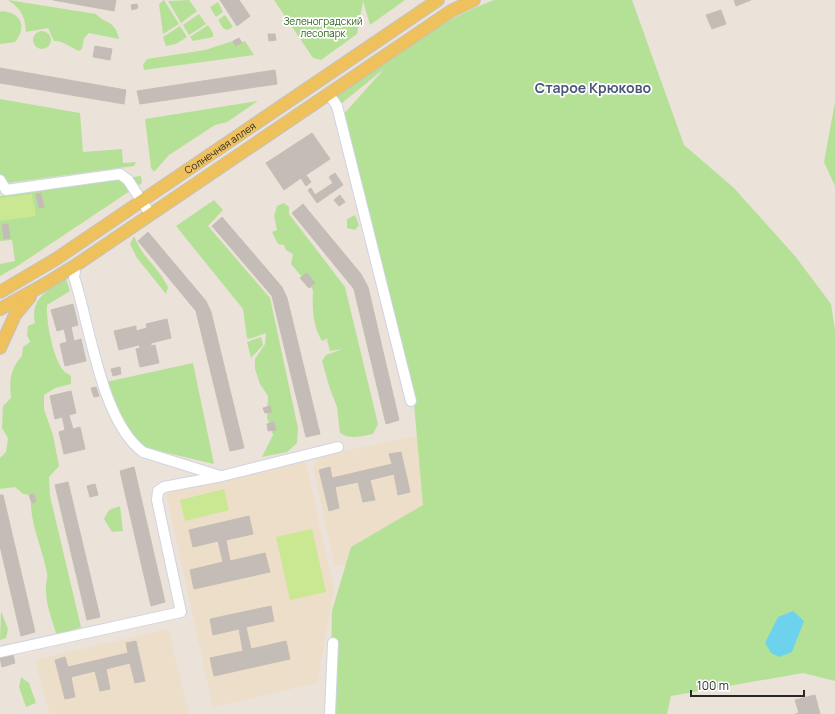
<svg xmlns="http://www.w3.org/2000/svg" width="835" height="714" viewBox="0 0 835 714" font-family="Manrope,sans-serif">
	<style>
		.education { fill: #ecdec9 }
		.green { fill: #b5e197 }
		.pitch { fill: #cae892 }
		.water { fill: #6dd3ec }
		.building { fill: #c3bcb7; stroke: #c6beb4 }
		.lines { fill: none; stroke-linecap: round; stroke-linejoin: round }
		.minor-casing { stroke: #cfd4e1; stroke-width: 12 }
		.major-casing { stroke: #c3c3c3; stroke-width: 14 }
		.minor { stroke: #fff; stroke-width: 10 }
		.major { stroke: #eec15c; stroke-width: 12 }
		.labels { text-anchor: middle; stroke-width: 3.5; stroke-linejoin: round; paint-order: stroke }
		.park-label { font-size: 10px; fill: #2f631a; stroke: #fff }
		.street-label { font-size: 10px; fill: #282828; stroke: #fff }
		.district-label { font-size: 14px; font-weight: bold; fill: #4a5578; stroke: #fff }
	</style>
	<rect width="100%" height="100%" fill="#ebe2da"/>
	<path class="education" d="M431,433l28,80 -64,41 -60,12 -22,-99 6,-11z
		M305,460l29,130 -17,93 -104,24 -47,-214z
		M168,629l21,85h-139l-15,-54z"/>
	<path class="green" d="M8,0l88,14c11,11 19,6 23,25l-30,-6 -5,5 -2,11 -3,2c-8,-3 -16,-11 -25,-10l-6,-13 -22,4c-1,-16 -5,-23 -18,-32z
		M164,0l15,24 -16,10 -4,-30z
		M189,0l8,11 -16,12 -13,-22z
		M274,0h131l-35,25 -7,-24 -6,33 -36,26 -8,-2z
		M494,0h138l52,145 50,43 61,68 36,48 4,26v351l-32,-8 -132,23 -4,18h-337l2,-103 19,-64 72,-42 -10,-112 -40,-165 -31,-112 42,-47 -42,34 -8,-1 2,-5c50,-35 100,-76 158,-97z
		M218,2l5,10 -7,5 -6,-10z
		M2,11c20,2 25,16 13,31l-15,2v-32z
		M199,14l7,10 -17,11 -6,-10z
		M225,15l8,12 -6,3 -4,-2 -5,-8z
		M208,25l5,8v4l-20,4 -3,-4z
		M180,26l7,11 -11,7 -10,2 -3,-9z
		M33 40a9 9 0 1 1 18 0a9 9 0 1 1-18 0Z
		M233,41l2,5 10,-5 9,14 -110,15 -1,-5 4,-6 58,-9z
		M0,99l80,14 3,39 39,-3 1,14 13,-1 -2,4 -134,18z
		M258,101l-31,21 -12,3 -46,30 -15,17 -3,-4 -6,-49z
		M835,102v84l-11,-24z
		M141,176l1,7 -126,84 -16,9v-12l15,-3 -3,-21 -12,1v-45z
		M214,200l9,10 -15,16 62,72 28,130 -1,15 -10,9 -25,5 11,-22 -6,-17 1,-22 -8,-12 -5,-15v-10l10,-15 1,-11 -16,6 -3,-1 -4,-29 -67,-83z
		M284,203l5,4v7l56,73 33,137 -5,10c-12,2 -23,6 -33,-1l-3,-26 -7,-18 -8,-28 4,-6 16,-6 -12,2 -3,-11 2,-2 -7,3c-9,-14 -10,-33 -9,-51l-22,-26 2,-10 -7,-4 -2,-5 -6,-1 -6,-12 5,-2 -3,-14 3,-10z
		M355,215l4,10 -4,5 -8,-2v-9z
		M134,236c8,21 24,31 34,51l-2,7 -29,-36 -7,-14z
		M66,279l4,12 -23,14c-1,17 6,52 16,65 2,3 6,4 8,6v8l-16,4 -11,7v14l9,26 6,31 -10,11 1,19 31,131 -17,8 -8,-2c-4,-13 -10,-28 -10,-42 -1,-6 2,-12 1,-18 -5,-27 -18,-50 -16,-78l-8,-1 -8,-7 -15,2v-31l6,-6 2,-14 -6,-10 1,-22 8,-8c-2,-17 -1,-29 11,-42l1,-9 7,-5 -3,-7 1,-9 7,-3c-5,-24 12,-33 31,-44z
		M261,337l2,8 -12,13 -4,-16z
		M193,363l21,101 -68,-16c-23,-13 -31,-42 -40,-66z
		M120,506l3,25 -11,1 -8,-13 5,-9z
		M1,611l7,18 -2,9 -6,2z
		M21,677l8,6 7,20 -10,4 -7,-20z"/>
	<path class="pitch" d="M32,194l4,22 -36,5v-23z
		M224,489l5,21 -44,11 -5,-21z
		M312,529l14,63 -36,8 -14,-63z"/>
	<path class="water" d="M793,611l11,10 -12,31 -13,5 -8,-4 -6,-10 13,-26z"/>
	<path class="building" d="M53,0h63l-2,11z
		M220,0h19l11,16 -13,10z
		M734,0h17l-15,6z
		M137,4l1,4 -6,2 -1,-5z
		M721,10l5,14 -14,5 -6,-14z
		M268,34h7l1,6 -7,1z
		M239,38l3,5 -7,3 -2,-5z
		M95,46l17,3 -2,11 -17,-3z
		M0,68l126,22 -2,14 -124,-21z
		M275,70l2,14 -137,20 -3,-13z
		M312,133l18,26 -24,16 5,7 -5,4 -5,-8 -17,12 -18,-27z
		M335,173l8,12 -26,18 -9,-13 3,-2 4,7 18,-12 -4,-6z
		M41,193l3,14 -5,1 -3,-14z
		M340,195l5,7 -6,4 -5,-6z
		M303,204l58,70 7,13 31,133 -13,4 -32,-135 -62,-76z
		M222,217l60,70 5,11 33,136 -14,3 -34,-141 -60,-70z
		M8,224l2,14 -6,1 -2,-14z
		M148,232l58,69 5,11 33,136 -14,3 -34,-140 -58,-70z
		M307,273l8,10 -6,5 -9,-10z
		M73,304l5,21 -7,2 3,14 7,-2 5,22 -21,5 -5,-22 7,-2 -3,-13 -7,2 -6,-21z
		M167,319l4,19 -20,5v3l4,-1 4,18 -19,4 -4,-18 4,-1 -1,-3 -20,5 -5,-19 22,-5v5l11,-3 -1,-4z
		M120,367l1,7 -8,2 -2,-7z
		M96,387l3,9 -5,1 -3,-9z
		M71,391l5,22 -7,2 1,4 3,10 7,-2 5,22 -21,5 -5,-22 6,-2 -2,-10 -1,-3 -7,2 -5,-23z
		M270,406l2,6 -7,1 -2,-5z
		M274,422l2,8 -8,1 -1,-7z
		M401,452l9,40 -12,3 -4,-21 -24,6 5,20 -12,2 -5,-20 -23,5 4,21 -10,3 -10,-41 11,-3 2,11 60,-14 -3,-10z
		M134,467l31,135 -14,4 -31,-135z
		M68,482l32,135 -13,3 -32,-135z
		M95,484l3,11 -8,2 -3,-11z
		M34,494l2,8 -4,1 -3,-8z
		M0,495h3l32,137 -14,4 -21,-90z
		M249,516l4,18 -27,6 4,21 35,-8 5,19 -76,17 -4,-19 33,-8 -5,-21 -25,6 -4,-17z
		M271,606l3,15 -28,6 5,22 35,-8 4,18 -76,17 -4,-18 33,-7 -4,-22 -26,6 -3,-16z
		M136,641l9,40 -10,2 -5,-20 -24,6 4,20 -10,2 -5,-20 -24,6 4,20 -10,2 -10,-39 10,-3 3,10 60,-14 -2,-10z
		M13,654l2,9 -13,4 -2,-9z
		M815,695l5,19h-25l4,-1 -4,-13z"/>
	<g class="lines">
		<g class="minor-casing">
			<path id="minor" d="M328,93l9,13 74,295
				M0,180l6,10 114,-16 8,6 22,34
				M76,265l-2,12c16,48 27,144 69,175l77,24
				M0,652l181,-40 -24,-112 1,-9 6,-4 58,-11 116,-29
				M330,714l3,-71"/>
		</g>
		<g class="major-casing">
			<g id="major">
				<path id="s1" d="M0,292l56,-33 382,-259"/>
				<path d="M0,309l47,-26 29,-18 375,-254 23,-11"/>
				<path d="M0,348l15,-33 15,-18"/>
			</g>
		</g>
		<use href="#minor" class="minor"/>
		<use href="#major" class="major"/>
	</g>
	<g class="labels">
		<g class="park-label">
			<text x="323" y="25">Зеленоградский<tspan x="323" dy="12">лесопарк</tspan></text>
		</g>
		<g class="street-label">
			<text dy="4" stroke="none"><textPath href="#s1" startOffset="263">Солнечная аллея</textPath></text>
		</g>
		<g class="district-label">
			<text x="593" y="93">Старое Крюково</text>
		</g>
	</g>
	<path d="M691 690v6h113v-6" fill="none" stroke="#282828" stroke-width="2"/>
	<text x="697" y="690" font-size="12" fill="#282828" stroke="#ffffff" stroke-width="3" paint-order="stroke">100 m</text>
</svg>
